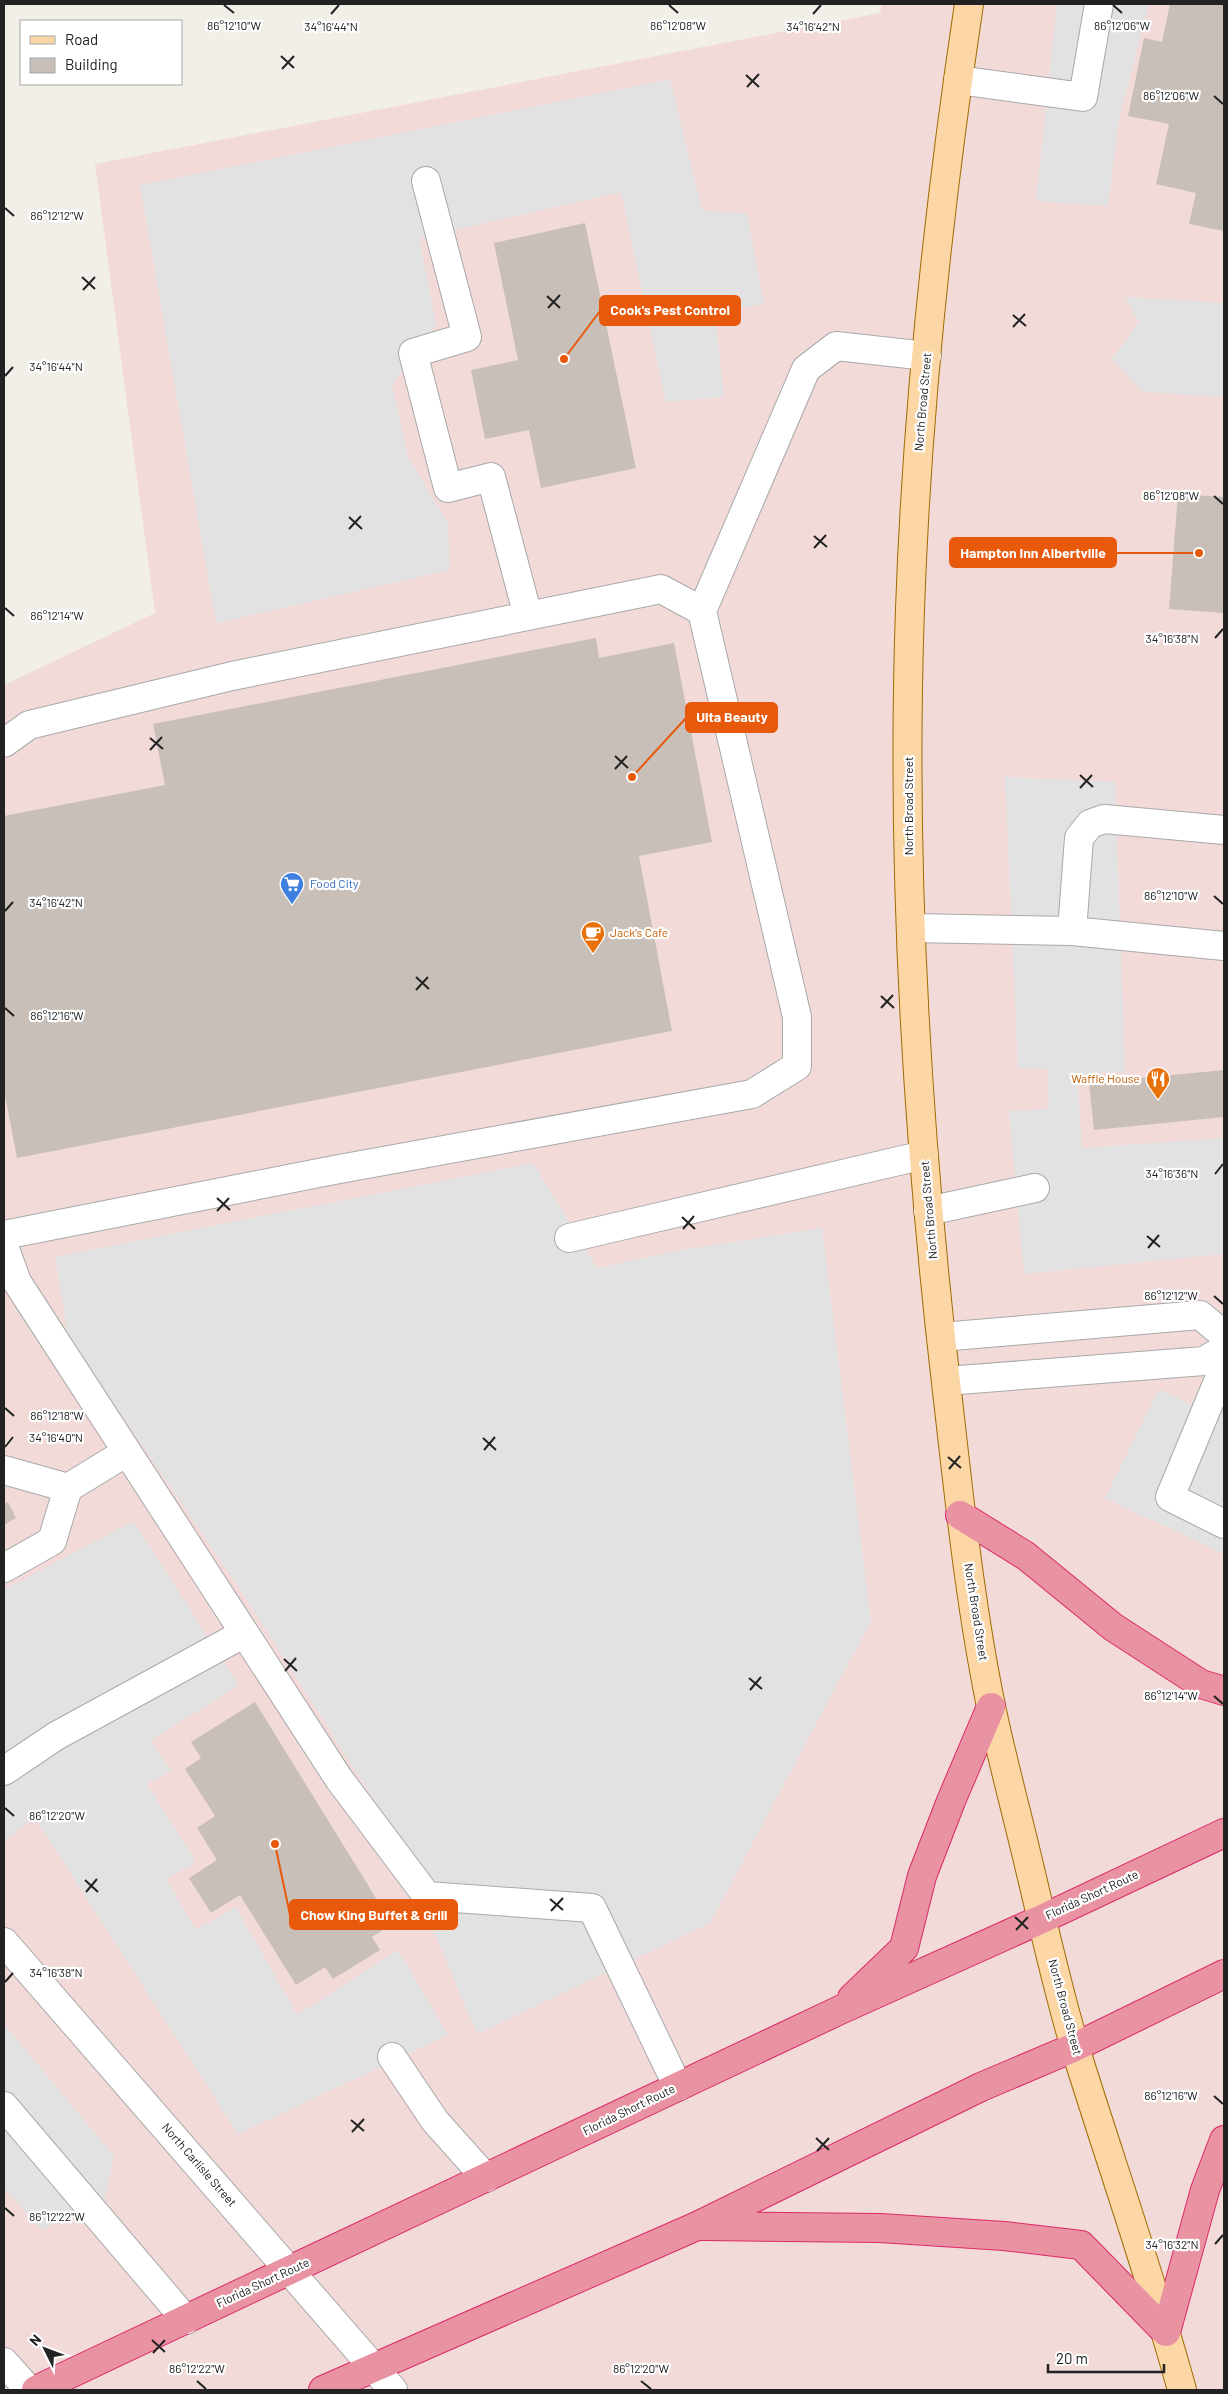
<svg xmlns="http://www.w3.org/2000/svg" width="1228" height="2394" viewBox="0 0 1228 2394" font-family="Barlow,sans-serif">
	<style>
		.commercial { fill: #f2dad9 }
		.parking { fill: #e2e2e2 }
		.building { fill: #c7bfb8 }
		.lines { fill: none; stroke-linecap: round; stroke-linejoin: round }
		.minor-casing { stroke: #a9a9a9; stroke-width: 30 }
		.major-casing { stroke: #a06b00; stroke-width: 30 }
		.highway-casing { stroke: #dc2a67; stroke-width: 30 }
		.minor { stroke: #fff; stroke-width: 28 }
		.major { stroke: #fcd6a4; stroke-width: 28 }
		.highway { stroke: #e892a2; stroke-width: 28 }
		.ticks { fill: none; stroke: #222; stroke-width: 2 }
		.labels { text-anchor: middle; stroke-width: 4.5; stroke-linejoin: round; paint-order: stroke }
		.street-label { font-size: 12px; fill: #222; stroke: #fff }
		.shop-label { font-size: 12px; fill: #366cbe; stroke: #fff; text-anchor: start }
		.food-label { font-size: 12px; fill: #c56008; stroke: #fff; text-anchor: start }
		.ticks-label { font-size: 12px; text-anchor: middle; fill: #222; stroke: #fff; stroke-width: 4.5; stroke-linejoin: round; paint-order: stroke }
		.leader { fill: none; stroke: #e8590c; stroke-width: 2 }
		.callout-dot { fill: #e8590c; stroke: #fff; stroke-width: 2 }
		.callout { fill: #e8590c; stroke: #e8590c; stroke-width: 2 }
		.callout-label { font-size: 14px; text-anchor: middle; font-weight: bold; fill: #fff }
	</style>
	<rect width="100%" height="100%" fill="#f2efe9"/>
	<path class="commercial" d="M882,4h342v2386h-1220v-1705l151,-72 -60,-449 785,-151z"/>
	<path class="parking" d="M1057,4h92l-30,115 -11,87 -72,-5z
		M670,79l32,131 45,4 17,90 -49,8 9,85 -58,5 -45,-210 -202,46 17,86 -44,61 16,72 40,66 2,47 -234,53 -76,-438z
		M1124,297l100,6v94l-81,-5 -31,-33 27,-37z
		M1005,777l110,5 10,289 -48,3 5,74 142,-10v116l-200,20 -15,-163 40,-2 -1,-40 -30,-1z
		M533,1163l64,105 85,-18 140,-22 49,393 -161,302 -233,111 -89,-212 -148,-233 -172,-253 -13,-79z
		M1224,1376v178l-119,-56 54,-109 33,16z
		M133,1521l106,164 -89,56 21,30 -24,13 49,78 -30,17 30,51 40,-23 61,108 101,-65 50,85 -210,99 -203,-316 -31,23v-251z
		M4,2024l110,132 -9,42 -37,13 -25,20 -39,-43z"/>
	<path class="building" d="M1170,4h54v227l-35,-7 7,-31 -40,-9 13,-60 -41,-8 16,-78 18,4z
		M585,223l51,245 -95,20 -12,-58 -44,9 -14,-69 47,-10 -24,-117z
		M1178,494l46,3v116l-55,-4z
		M596,638l3,20 75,-15 38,199 -73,14 33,175 -655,127 -13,-68v-274l161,-31 -12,-61z
		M1224,1070v47l-130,13 -5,-47z
		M8,1502l8,16 -12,7v-21z
		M255,1702l137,222 -20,13 8,13 -47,29 -8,-12 -29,18 -56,-90 -29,18 -22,-35 28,-18 -20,-32 18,-12 -30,-47 16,-11 -10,-16z"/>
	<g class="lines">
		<g class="minor-casing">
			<path id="minor" d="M958,80l125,17 16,-93
				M426,181l41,156 -54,16 35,135 43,-11 37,139
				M4,743l25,-18 203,-49 429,-87 41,22
				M912,928l160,3 152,15
				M1072,931l7,-93 11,-14 14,-5 120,11
				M928,1211l107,-23
				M4,1235l330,-65 418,-76 45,-28v-49l-95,-406 104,-242 30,-23 91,10
				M569,1238l355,-83
				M4,1246l13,36 322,497 88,117 165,12 86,179
				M941,1337l259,-22 24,20
				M1224,1367l-54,130 54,27
				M946,1381l258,-20 20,-12
				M4,1470l64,18
				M4,1568l48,-27 16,-53 57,-35
				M4,1771l52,-35 187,-102
				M4,1942l389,448
				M392,2057l43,64 51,57
				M4,2106l182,214
				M4,2362l25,28"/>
		</g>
		<g class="major-casing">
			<path id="major" d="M969,4c-30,200 -52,402 -59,605 -9,255 6,511 35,765 13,112 24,227 47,337 11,52 25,103 37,154 15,63 29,127 48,189 35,112 74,223 105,336"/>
		</g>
		<g class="highway-casing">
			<path id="highway" d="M960,1515l66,41 87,71 88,57 23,7
				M852,1998l52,-50 18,-72 29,-75 40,-94
				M703,2226l177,2 124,8 77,9 85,87
				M1166,2332l39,-142 19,-50
				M36,2390l804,-380 202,-91 182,-86
				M323,2390l374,-164 284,-139 94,-40 149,-73"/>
		</g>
		<use href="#minor" class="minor"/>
		<use href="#major" class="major"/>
		<use href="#highway" class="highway"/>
	</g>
	<path class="ticks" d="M224,5l10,8M669,5l9,8M1113,5l9,8M331,14l8,-9M813,14l8,-9M281,56l13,12M282,69l12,-13M746,75l13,12M747,87l12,-13M1214,96l9,8M5,208l9,8M82,277l13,12M83,290l12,-13M547,296l13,12M548,308l12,-13M1013,315l13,11M1013,327l12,-13M5,376l8,-9M1214,496l9,8M349,517l13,12M349,529l12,-13M814,536l13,11M814,548l12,-13M5,608l9,8M1215,638l8,-9M150,738l13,11M150,750l12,-13M615,756l13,12M615,769l12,-13M1080,775l13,12M1080,788l12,-13M1214,896l9,8M5,911l8,-9M416,977l13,12M416,990l12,-13M881,996l13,12M5,1008l9,8M881,1008l12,-13M1215,1174l8,-10M217,1198l13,12M217,1211l12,-13M682,1217l13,12M683,1229l11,-13M1147,1236l13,11M1148,1248l11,-13M1214,1296l9,8M5,1408l9,8M483,1438l13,12M5,1447l8,-10M484,1450l11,-13M948,1457l13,11M949,1469l11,-13M284,1659l13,12M285,1671l11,-13M749,1678l13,11M750,1690l11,-13M1214,1696l9,8M5,1808l9,8M85,1880l13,12M86,1892l11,-13M550,1899l13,11M551,1911l12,-13M1015,1917l13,12M1016,1930l12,-13M5,1982l8,-9M1214,2096l9,8M351,2120l13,11M352,2132l12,-13M816,2138l13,12M817,2151l12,-13M5,2208l9,8M1215,2244l8,-9M152,2340l13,12M153,2353l12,-13M197,2381l9,8M641,2381l10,8"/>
	<defs>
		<g id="supermarket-pin" transform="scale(1.25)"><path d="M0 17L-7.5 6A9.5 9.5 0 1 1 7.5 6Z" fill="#3f7fe0" stroke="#fff"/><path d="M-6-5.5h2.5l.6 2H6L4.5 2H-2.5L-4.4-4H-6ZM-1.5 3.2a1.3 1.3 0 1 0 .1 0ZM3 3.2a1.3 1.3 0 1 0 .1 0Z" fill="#fff"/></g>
		<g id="cafe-pin" transform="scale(1.25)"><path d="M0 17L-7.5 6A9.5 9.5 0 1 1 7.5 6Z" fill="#e8710a" stroke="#fff"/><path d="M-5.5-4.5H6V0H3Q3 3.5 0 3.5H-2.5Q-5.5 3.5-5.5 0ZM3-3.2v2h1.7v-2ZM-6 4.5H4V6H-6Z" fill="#fff"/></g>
		<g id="restaurant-pin" transform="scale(1.25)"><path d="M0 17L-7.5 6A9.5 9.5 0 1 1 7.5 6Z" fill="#e8710a" stroke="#fff"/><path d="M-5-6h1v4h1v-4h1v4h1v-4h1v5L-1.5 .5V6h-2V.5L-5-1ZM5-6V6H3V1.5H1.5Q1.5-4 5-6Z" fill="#fff"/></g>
	</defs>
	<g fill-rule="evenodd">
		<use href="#supermarket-pin" x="292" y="884"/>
		<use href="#cafe-pin" x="593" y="933"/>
		<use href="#restaurant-pin" x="1158" y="1079"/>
	</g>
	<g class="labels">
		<g class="street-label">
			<text transform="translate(923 402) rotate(-85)" y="4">North Broad Street</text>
			<text transform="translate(909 806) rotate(-90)" y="4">North Broad Street</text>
			<text transform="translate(929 1210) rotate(-95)" y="4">North Broad Street</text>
			<text transform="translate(976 1612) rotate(81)" y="4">North Broad Street</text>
			<text transform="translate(1092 1895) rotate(-25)" y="4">Florida Short Route</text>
			<text transform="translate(1065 2007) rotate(75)" y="4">North Broad Street</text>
			<text transform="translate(629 2110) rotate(-26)" y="4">Florida Short Route</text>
			<text transform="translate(199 2165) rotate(49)" y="4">North Carlisle Street</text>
			<text transform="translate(263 2283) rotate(-25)" y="4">Florida Short Route</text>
		</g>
		<g class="shop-label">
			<text x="310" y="888">Food City</text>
		</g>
		<g class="food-label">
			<text x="610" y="937">Jack's Cafe</text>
			<text x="1140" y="1083" text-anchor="end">Waffle House</text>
		</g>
	</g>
	<g class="ticks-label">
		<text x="234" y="30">86°12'10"W</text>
		<text x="678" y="30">86°12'08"W</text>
		<text x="1122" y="30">86°12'06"W</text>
		<text x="331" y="31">34°16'44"N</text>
		<text x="813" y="31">34°16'42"N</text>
		<text x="1171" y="100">86°12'06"W</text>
		<text x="57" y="220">86°12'12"W</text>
		<text x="56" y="371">34°16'44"N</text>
		<text x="1171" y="500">86°12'08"W</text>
		<text x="57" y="620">86°12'14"W</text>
		<text x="1172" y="643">34°16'38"N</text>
		<text x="1171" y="900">86°12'10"W</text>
		<text x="56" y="907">34°16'42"N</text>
		<text x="57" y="1020">86°12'16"W</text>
		<text x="1172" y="1178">34°16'36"N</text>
		<text x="1171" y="1300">86°12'12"W</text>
		<text x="57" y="1420">86°12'18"W</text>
		<text x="56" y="1442">34°16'40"N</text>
		<text x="1171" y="1700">86°12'14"W</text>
		<text x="57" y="1820">86°12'20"W</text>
		<text x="56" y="1977">34°16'38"N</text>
		<text x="1171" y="2100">86°12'16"W</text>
		<text x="57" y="2221">86°12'22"W</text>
		<text x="1172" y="2249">34°16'32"N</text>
		<text x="197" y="2373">86°12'22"W</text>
		<text x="641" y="2373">86°12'20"W</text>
	</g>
	<path class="leader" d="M564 359L600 311M1199 553L1116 553M632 777L686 718M275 1844L290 1915"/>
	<g class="callout-dot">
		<circle cx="564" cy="359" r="5"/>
		<circle cx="1199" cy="553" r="5"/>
		<circle cx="632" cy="777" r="5"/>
		<circle cx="275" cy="1844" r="5"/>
	</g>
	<g class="callout">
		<rect x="600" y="296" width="140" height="29" rx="5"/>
		<rect x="950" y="538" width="166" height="29" rx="5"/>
		<rect x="686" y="703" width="91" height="29" rx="5"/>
		<rect x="290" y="1900" width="167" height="29" rx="5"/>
	</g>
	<g class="callout-label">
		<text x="670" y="315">Cook's Pest Control</text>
		<text x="1033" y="558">Hampton Inn Albertville</text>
		<text x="732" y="722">Ulta Beauty</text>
		<text x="374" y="1920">Chow King Buffet &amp; Grill</text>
	</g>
	<rect width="1228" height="2394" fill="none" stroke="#222222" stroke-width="10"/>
	<rect x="20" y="20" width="162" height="65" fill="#ffffff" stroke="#a7a7a7"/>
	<rect x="30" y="36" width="25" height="8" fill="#fcd6a4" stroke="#a7a7a7"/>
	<text x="65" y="45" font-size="15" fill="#222222">Road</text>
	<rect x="30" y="58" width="25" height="15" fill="#c7bfb8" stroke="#a7a7a7"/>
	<text x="65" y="70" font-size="15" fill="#222222">Building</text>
	<g transform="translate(45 2349) rotate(312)" stroke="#ffffff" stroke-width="4" paint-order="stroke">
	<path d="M0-4L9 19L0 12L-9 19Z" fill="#222222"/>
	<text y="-8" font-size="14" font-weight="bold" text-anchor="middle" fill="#222222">N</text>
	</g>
	<path d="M1048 2364v8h116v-8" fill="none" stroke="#222222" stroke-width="2.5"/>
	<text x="1056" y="2364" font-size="15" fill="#222222" stroke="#ffffff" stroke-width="4" paint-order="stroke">20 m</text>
</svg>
